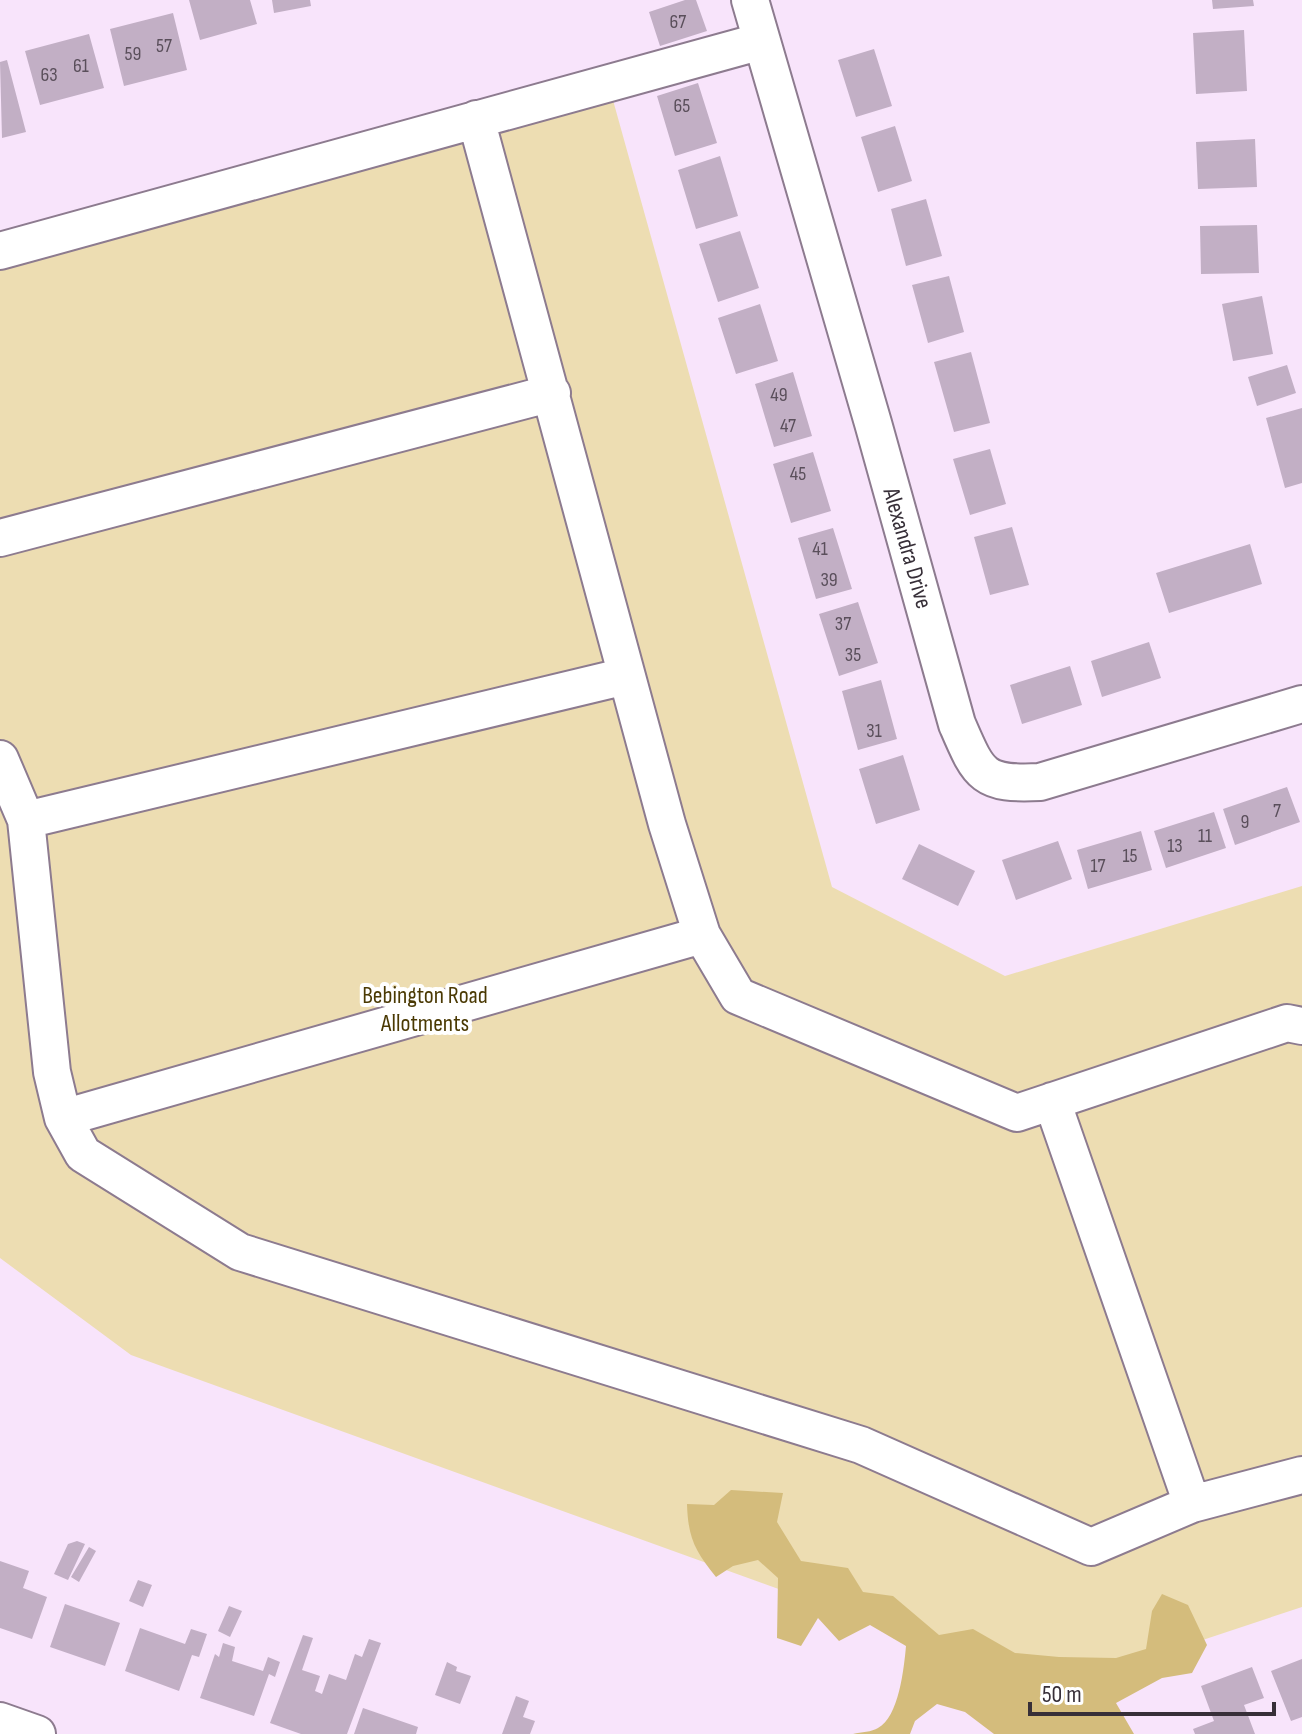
<svg xmlns="http://www.w3.org/2000/svg" width="1302" height="1734" viewBox="0 0 1302 1734" font-family="'Sofia Sans Condensed',sans-serif">
	<style>
		.green { fill: #edddb2 }
		.forest { fill: #d4bc7c }
		.building { fill: #c2afc5 }
		.lines { fill: none; stroke-linecap: round; stroke-linejoin: round }
		.minor-casing { stroke: #8d7b8f; stroke-width: 40 }
		.minor { stroke: #fff; stroke-width: 36 }
		.labels { text-anchor: middle; stroke-width: 8; stroke-linejoin: round; paint-order: stroke }
		.number-label { font-size: 20px; fill: #5a4f5b }
		.street-label { font-size: 24px; fill: #372f38; stroke: #fff }
		.park-label { font-size: 24px; fill: #4a3903; stroke: #fff }
	</style>
	<rect width="100%" height="100%" fill="#f8e4fb"/>
	<path class="green" d="M611,93l221,794 173,89 297,-90v721l-247,82 -924,-334 -131,-97v-1023z"/>
	<path class="forest" d="M731,1490l52,3 -6,29 24,39 47,7 15,24 30,4 46,39 34,-6 42,24 44,4 57,1 30,-9 6,-38 10,-17 26,11 19,40 -15,28 -30,5 -46,25 18,31h-140l-29,-22 -28,-8 -22,17 -5,13h-57c8,-2 19,-2 25,-6 21,-11 26,-60 28,-82l-36,-21 -31,16 -21,-23 -17,28 -24,-8 1,-60 -20,-18 -25,6 -17,11c-21,-26 -28,-39 -29,-73l27,1z"/>
	<path class="building" d="M189,0h61l7,24 -57,16z
		M272,0h38l1,6 -37,7z
		M685,0h11l11,31 -47,15 -11,-34z
		M1212,0h41l1,6 -41,3z
		M173,13l14,57 -63,16 -14,-57z
		M1244,30l3,61 -51,3 -3,-61z
		M89,34l15,54 -64,17 -15,-54z
		M874,49l18,57 -36,11 -18,-57z
		M7,60l19,72 -24,6 -2,-76z
		M698,83l19,60 -42,13 -18,-60z
		M895,126l17,55 -34,11 -17,-55z
		M1255,139l2,48 -59,2 -2,-47z
		M720,156l18,60 -42,13 -18,-59z
		M926,199l16,57 -36,10 -15,-57z
		M1257,225l2,48 -58,1 -1,-48z
		M740,231l19,57 -41,14 -19,-58z
		M949,276l15,56 -36,11 -16,-58z
		M1262,296l11,58 -40,7 -11,-57z
		M760,304l18,57 -42,13 -18,-56z
		M971,352l19,71 -36,9 -20,-70z
		M1287,365l9,28 -39,13 -9,-29z
		M793,372l19,64 -38,11 -19,-63z
		M1302,408v75l-17,5 -19,-70z
		M990,449l16,55 -36,11 -17,-56z
		M813,452l18,59 -40,12 -18,-59z
		M1012,527l17,58 -39,10 -16,-58z
		M833,528l19,61 -36,10 -18,-61z
		M1250,544l12,40 -93,29 -13,-40z
		M858,602l20,61 -39,13 -20,-62z
		M1149,642l12,36 -59,19 -11,-36z
		M1070,666l12,39 -60,19 -12,-39z
		M881,680l16,59 -39,11 -16,-59z
		M903,755l17,55 -44,14 -17,-55z
		M1287,787l13,35 -65,23 -12,-36z
		M1214,812l12,36 -60,20 -12,-37z
		M1141,831l11,39 -64,19 -11,-39z
		M1058,841l14,38 -56,21 -14,-40z
		M919,844l56,27 -17,35 -56,-27z
		M77,1541l8,3 -17,36 -14,-6 14,-30z
		M89,1547l7,4 -17,31 -8,-5z
		M0,1561l29,10 -6,17 24,9 -15,42 -32,-11z
		M138,1580l14,5 -9,22 -14,-6z
		M65,1604l55,19 -15,43 -55,-19z
		M229,1606l13,5 -12,26 -12,-6z
		M140,1628l45,16 6,-15 16,5 -8,23 -7,-2 -13,36 -54,-20z
		M303,1635l10,3 -11,32 18,6 -5,15 7,3 7,-20 17,6 9,-26 7,3 7,-18 12,4 -34,91h-46l-31,-11z
		M223,1643l12,4 -3,14 31,10 5,-14 12,5 -5,15 -6,-3 -15,42 -54,-18 15,-44 4,3z
		M1302,1659v58l-11,4 -20,-50z
		M447,1662l10,5 -1,4 15,5 -11,28 -25,-9z
		M1252,1667l12,31 -20,7 11,29h-60l-2,-5 21,-8 -13,-35z
		M516,1696l13,5 -6,16 12,4 -5,13h-28z
		M363,1708l55,19 -2,7h-62z"/>
	<g class="lines">
		<g class="minor-casing">
			<path id="minor" d="M750,0l123,423 84,301c22,51 25,61 83,58l262,-78
				M476,119l191,705 35,111 36,61 279,117 270,-90 15,3
				M0,251l762,-210
				M0,538l552,-145
				M0,759l26,61
				M702,935l-639,183 20,36 157,98 621,193 230,102 101,-43
				M1052,1101l140,403 110,-29
				M63,1118l-11,-46 -26,-252 600,-144
				M0,1721l37,13"/>
		</g>
		<use href="#minor" class="minor"/>
	</g>
	<g class="labels">
		<g class="number-label">
			<text x="678" y="28">67</text>
			<text x="164" y="52">57</text>
			<text x="133" y="60">59</text>
			<text x="81" y="72">61</text>
			<text x="49" y="81">63</text>
			<text x="682" y="112">65</text>
			<text x="779" y="401">49</text>
			<text x="788" y="432">47</text>
			<text x="798" y="480">45</text>
			<text x="820" y="555">41</text>
			<text x="829" y="586">39</text>
			<text x="843" y="630">37</text>
			<text x="853" y="661">35</text>
			<text x="874" y="737">31</text>
			<text x="1277" y="817">7</text>
			<text x="1245" y="828">9</text>
			<text x="1205" y="842">11</text>
			<text x="1175" y="852">13</text>
			<text x="1130" y="862">15</text>
			<text x="1098" y="872">17</text>
		</g>
		<g class="street-label">
			<text transform="translate(908 548) rotate(74)" y="8">Alexandra Drive</text>
		</g>
		<g class="park-label">
			<text x="425" y="1003">Bebington Road<tspan x="425" dy="28">Allotments</tspan></text>
		</g>
	</g>
	<path d="M1030 1702v12h244v-12" fill="none" stroke="#372f38" stroke-width="4"/>
	<text x="1042" y="1702" font-size="24" fill="#372f38" stroke="#ffffff" stroke-width="6" paint-order="stroke">50 m</text>
</svg>
